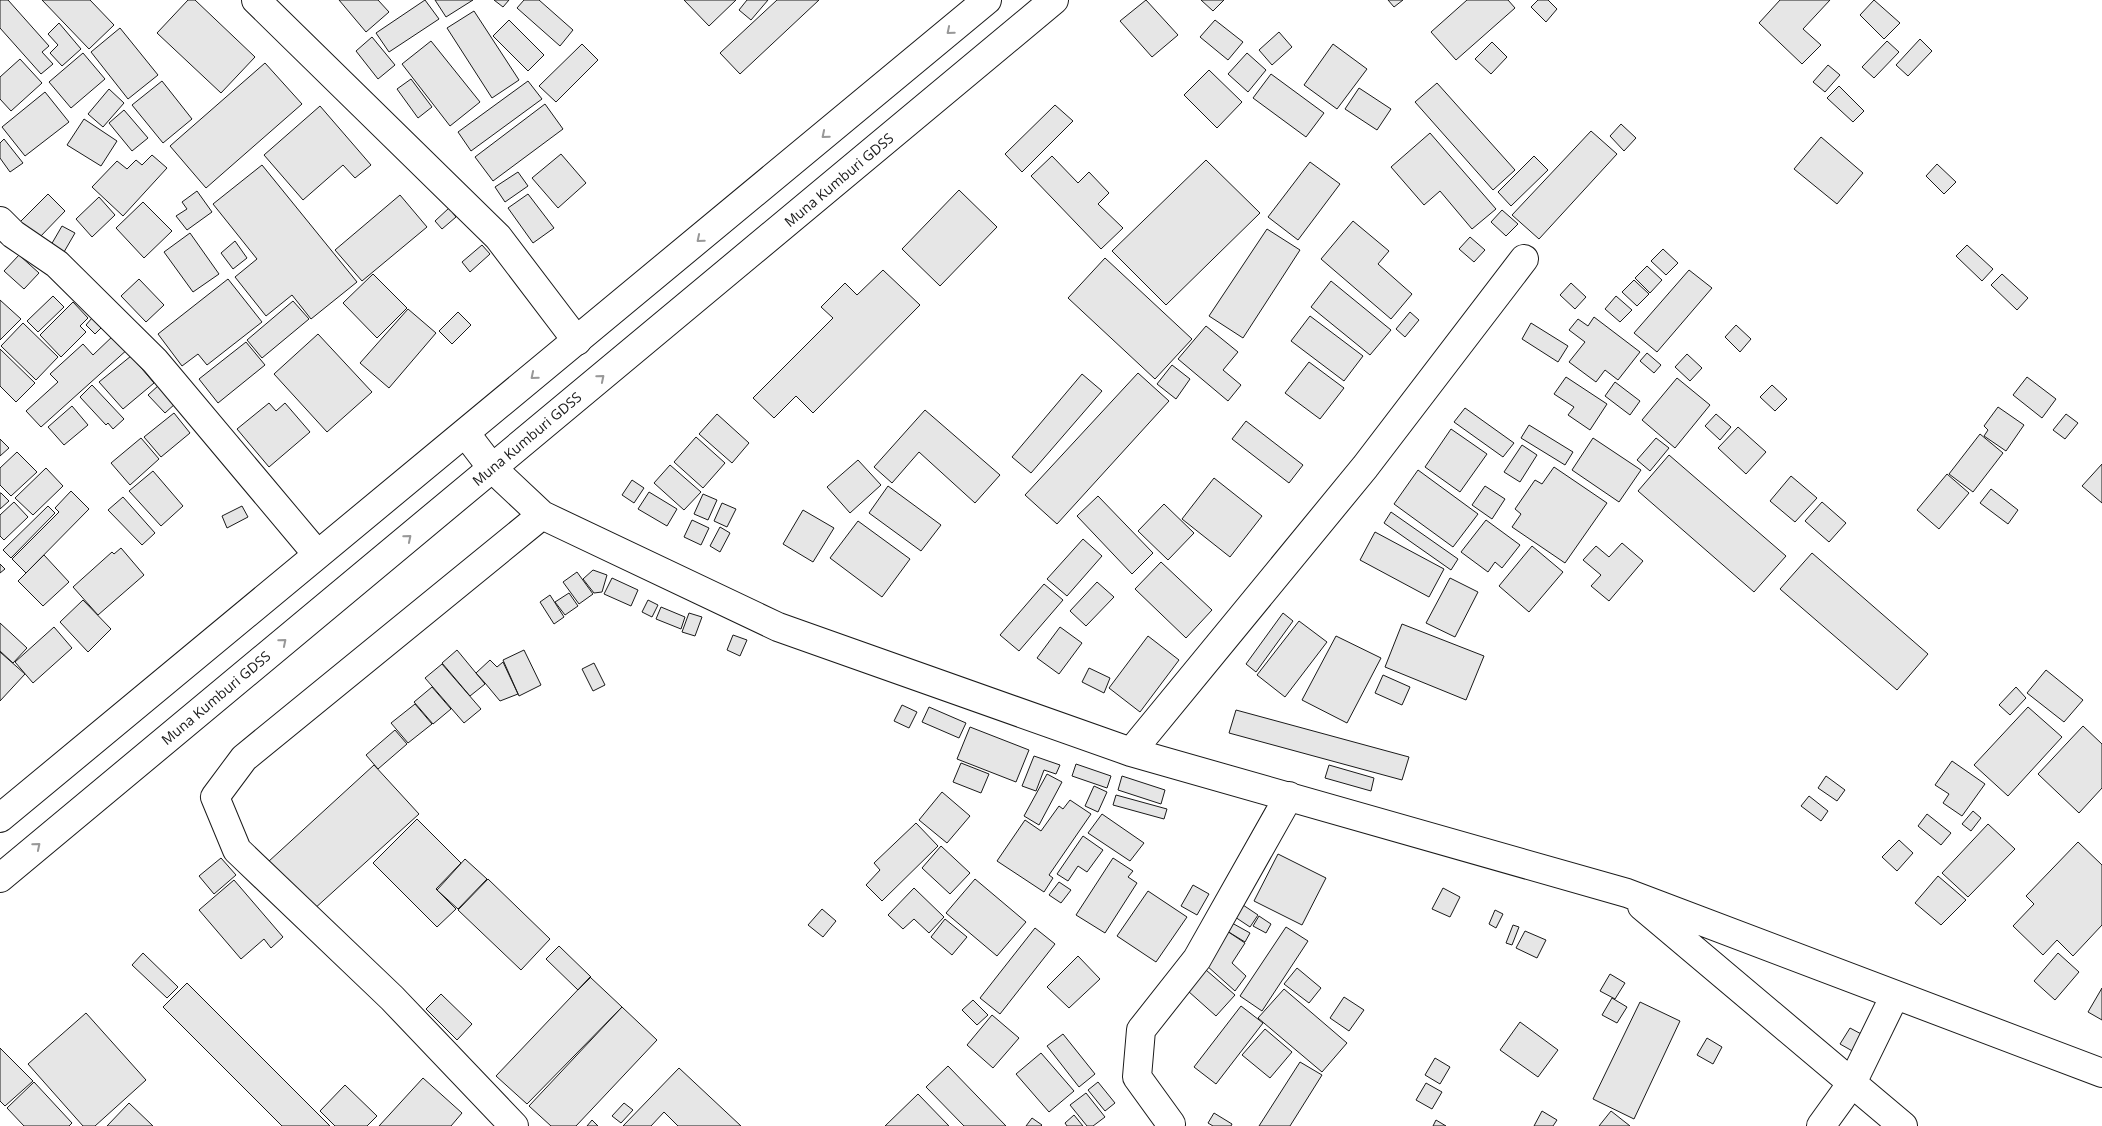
<svg xmlns="http://www.w3.org/2000/svg" width="2102" height="1126" viewBox="0 0 2102 1126" font-family="'Open Sans',sans-serif">
	<style>
		.building { fill: #e6e6e6; stroke: #1a1a1a }
		.lines { fill: none; stroke-linecap: round; stroke-linejoin: round }
		.street-casing { stroke: #1a1a1a; stroke-width: 30 }
		.highway-casing { stroke: #1a1a1a; stroke-width: 30 }
		.street { stroke: #fff; stroke-width: 28 }
		.highway { stroke: #fff; stroke-width: 28 }
		.oneway { stroke: #989898 }
		.labels { text-anchor: middle; stroke-width: 4; stroke-linejoin: round; paint-order: stroke }
		.street-label { font-size: 14px; fill: #1a1a1a; stroke: #fff }
	</style>
	<rect width="100%" height="100%" fill="#fff"/>
	<path class="building" d="M0,0h8l41,46 -7,6 11,12 -12,10 -41,-46z
		M42,0h48l24,25 -25,24z
		M188,0h7l60,57 -34,36 -64,-60z
		M339,0h39l11,12 -23,20z
		M425,0l14,19 -50,33 -13,-19z
		M435,0h38l-27,17z
		M494,0h15l-6,7z
		M524,0h15l34,30 -13,16 -43,-38z
		M684,0h52l-27,26z
		M747,0h21l-17,20 -12,-10z
		M777,0h42l-79,74 -20,-21z
		M1146,0l32,35 -26,22 -32,-36z
		M1201,0h23l-11,11z
		M1388,0h15l-9,7z
		M1467,0h41l7,8 -59,52 -25,-28z
		M1538,0h10l9,9 -11,13 -15,-15z
		M1780,0h50l-27,29 18,16 -19,19 -43,-41z
		M1874,0l26,23 -16,16 -24,-24z
		M474,11l45,69 -27,18 -45,-70z
		M509,20l35,35 -16,16 -35,-35z
		M1215,20l28,22 -15,18 -28,-23z
		M59,23l22,26 -19,17 -12,-13 8,-8 -10,-11z
		M120,28l38,47 -30,24 -37,-47z
		M1279,32l13,15 -20,18 -13,-15z
		M372,37l23,28 -17,14 -22,-28z
		M1920,39l12,12 -24,25 -12,-11z
		M431,41l49,61 -30,24 -48,-62z
		M1887,41l12,11 -25,26 -12,-11z
		M1492,42l15,15 -16,17 -16,-15z
		M582,44l16,16 -42,42 -17,-16z
		M1333,44l34,25 -30,40 -33,-24z
		M83,53l22,26 -34,29 -22,-26z
		M1247,53l19,17 -18,22 -20,-18z
		M20,59l22,24 -31,28 -11,-12v-22z
		M265,63l37,41 -96,84 -36,-42z
		M1828,65l12,10 -15,17 -12,-10z
		M1209,70l33,32 -25,26 -33,-33z
		M1271,74l53,39 -18,24 -53,-39z
		M411,79l21,28 -14,11 -21,-29z
		M162,81l30,38 -29,24 -31,-38z
		M528,81l14,18 -71,52 -13,-19z
		M1437,83l78,87 -22,20 -78,-88z
		M1839,86l25,25 -11,11 -26,-24z
		M1359,88l32,21 -14,21 -32,-21z
		M109,89l15,14 -21,24 -15,-13z
		M45,92l24,30 -44,34 -23,-29z
		M545,104l18,25 -70,52 -18,-24z
		M1055,105l18,16 -51,51 -17,-18z
		M320,106l51,59 -16,13 -12,-13 -40,35 -39,-45z
		M124,110l24,28 -16,13 -23,-28z
		M84,119l33,22 -16,25 -34,-21z
		M1621,124l15,14 -12,13 -14,-15z
		M1591,131l26,23 -78,85 -27,-24z
		M1430,133l66,76 -24,20 -32,-38 -16,14 -33,-38z
		M1821,137l42,36 -26,31 -43,-35z
		M4,139l19,24 -13,9 -10,-14v-15z
		M561,154l25,29 -28,25 -26,-30z
		M152,155l15,13 -44,48 -31,-29 25,-26 10,8 9,-9 6,5z
		M1052,156l26,27 11,-11 20,21 -11,11 25,24 -22,21 -70,-73z
		M1534,156l14,14 -37,36 -13,-14z
		M1206,160l54,53 -94,92 -54,-54z
		M1310,162l30,22 -42,56 -30,-23z
		M1937,164l19,18 -12,12 -18,-18z
		M262,165l95,117 -46,37 -19,-24 -26,21 -31,-39 22,-18 -44,-55z
		M518,172l10,14 -23,16 -10,-15z
		M959,190l38,37 -57,59 -38,-37z
		M197,191l15,21 -25,18 -11,-14 11,-7 -5,-7z
		M48,194l17,17 -27,28 -18,-17z
		M528,194l26,34 -21,15 -25,-35z
		M400,195l27,32 -65,54 -27,-31z
		M99,197l16,18 -23,22 -16,-18z
		M143,202l29,29 -28,27 -28,-30z
		M449,208l7,9 -14,12 -7,-8z
		M1502,210l16,14 -12,12 -15,-14z
		M1353,221l36,30 -11,13 34,30 -21,25 -70,-60z
		M62,226l13,7 -11,19 -13,-7z
		M1267,229l33,21 -57,88 -34,-22z
		M190,233l29,41 -26,18 -29,-40z
		M1470,237l15,13 -11,12 -15,-13z
		M235,241l12,17 -14,11 -12,-16z
		M482,245l8,9 -20,18 -8,-10z
		M1967,245l26,24 -11,12 -26,-25z
		M1663,249l15,14 -12,12 -15,-14z
		M19,255l20,18 -15,16 -20,-18z
		M1105,258l87,81 -37,40 -87,-81z
		M1647,266l15,14 -12,13 -15,-15z
		M883,270l37,35 -107,108 -17,-17 -22,22 -21,-20 80,-80 -12,-11 24,-24 12,12z
		M1689,270l23,18 -55,64 -23,-19z
		M373,274l34,34 -30,30 -34,-35z
		M2002,274l26,24 -11,12 -26,-25z
		M139,279l25,26 -18,17 -25,-26z
		M228,279l34,43 -55,43 -9,-11 -16,12 -24,-32z
		M1634,280l15,14 -12,12 -15,-14z
		M1331,281l60,49 -21,25 -59,-48z
		M1571,283l15,14 -11,12 -15,-14z
		M53,296l11,11 -26,25 -11,-11z
		M1616,296l16,14 -12,12 -15,-13z
		M0,300l21,19 -21,21z
		M293,301l16,18 -47,39 -15,-18z
		M73,302l15,16 -8,8 6,6 -25,25 -21,-22z
		M408,309l28,24 -47,55 -29,-25z
		M458,312l13,13 -19,19 -13,-13z
		M1410,312l9,8 -14,17 -9,-8z
		M1310,316l53,40 -19,25 -53,-40z
		M1594,317l46,35 -22,28 -13,-10 -9,12 -27,-20 16,-20 -16,-12 9,-11 10,7z
		M92,318l9,10 -6,6 -9,-9z
		M23,323l35,34 -22,23 -35,-34z
		M1531,323l37,23 -10,16 -36,-23z
		M1736,325l15,14 -11,13 -15,-15z
		M1206,326l32,26 -15,18 18,15 -13,16 -50,-42z
		M115,334l14,14 -88,79 -15,-16 32,-29 -8,-8 33,-30 10,11z
		M318,334l54,58 -45,40 -53,-58z
		M246,342l19,23 -47,38 -19,-24z
		M0,349l35,34 -19,19 -16,-16z
		M1647,353l14,12 -7,8 -14,-12z
		M1687,354l15,14 -12,13 -15,-14z
		M131,356l23,27 -31,26 -24,-27z
		M1309,362l35,26 -24,31 -35,-26z
		M1172,365l18,14 -14,20 -19,-15z
		M1138,373l31,28 -112,123 -32,-29z
		M1082,374l20,17 -71,82 -19,-16z
		M1566,377l41,27 -17,26 -22,-15 6,-8 -20,-13z
		M2027,377l29,22 -14,19 -29,-23z
		M1677,378l33,27 -35,43 -33,-28z
		M1615,382l25,19 -10,14 -25,-19z
		M92,385l32,34 -11,10 -5,-6 -2,2 -26,-28z
		M159,385l17,18 -11,10 -17,-18z
		M1772,385l15,14 -12,12 -15,-14z
		M269,403l7,8 9,-8 25,29 -41,35 -32,-38z
		M72,406l16,19 -24,20 -16,-18z
		M1998,407l26,18 -18,26 -22,-15 4,-6 -4,-4z
		M1465,408l49,35 -11,14 -49,-35z
		M925,410l75,65 -25,28 -56,-51 -27,31 -18,-16z
		M174,413l16,20 -29,24 -17,-20z
		M717,414l32,29 -17,20 -33,-29z
		M1716,414l15,13 -11,13 -15,-14z
		M2066,414l12,9 -13,16 -12,-9z
		M1246,421l57,44 -14,18 -57,-44z
		M1529,425l44,27 -8,13 -44,-27z
		M1738,427l28,25 -20,22 -28,-26z
		M1451,429l36,25 -27,38 -35,-25z
		M1980,434l23,19 -30,39 -24,-18z
		M696,437l29,26 -22,25 -29,-26z
		M141,438l18,21 -29,26 -19,-22z
		M1593,438l48,32 -22,32 -47,-32z
		M1656,438l13,10 -19,23 -13,-11z
		M0,439l9,9 -9,8z
		M1522,445l15,10 -17,27 -16,-10z
		M17,452l20,20 -26,24 -11,-11v-17z
		M1669,455l117,101 -32,36 -116,-101z
		M858,460l23,25 -31,28 -23,-26z
		M2102,464v39l-20,-17z
		M670,465l31,27 -17,18 -30,-27z
		M1554,467l53,36 -42,60 -53,-36 9,-13 -6,-5 20,-29 7,4z
		M46,468l17,18 -30,29 -18,-17z
		M1418,470l60,44 -25,33 -59,-43z
		M153,471l30,35 -22,20 -32,-35z
		M1947,474l22,19 -30,36 -22,-19z
		M1791,476l26,22 -22,24 -25,-21z
		M1214,478l48,38 -32,41 -48,-38z
		M632,480l12,8 -10,15 -12,-8z
		M888,486l53,39 -20,26 -52,-38z
		M1485,486l20,13 -13,20 -20,-14z
		M1991,489l27,21 -10,14 -28,-21z
		M71,491l18,18 -63,64 -14,-14 47,-47 -4,-4z
		M649,492l28,17 -10,17 -29,-17z
		M1,493l8,8 -9,8v-16z
		M703,494l14,6 -9,20 -14,-6z
		M1098,496l55,57 -21,21 -55,-58z
		M123,497l32,36 -13,12 -34,-35z
		M14,502l14,15 -24,23 -4,-4v-21z
		M1822,502l24,21 -17,19 -24,-21z
		M722,503l14,6 -9,18 -13,-6z
		M1164,504l30,29 -26,27 -30,-29z
		M48,506l7,7 -44,45 -8,-8z
		M242,506l6,11 -21,11 -5,-12z
		M803,510l31,18 -21,34 -30,-18z
		M1391,512l67,47 -7,11 -67,-47z
		M692,520l17,8 -8,17 -17,-8z
		M1486,520l34,25 -18,23 -7,-6 -7,10 -27,-20z
		M858,521l52,38 -28,38 -52,-39z
		M720,527l10,6 -10,19 -10,-6z
		M1375,532l69,37 -15,28 -69,-37z
		M1083,539l19,17 -35,40 -20,-17z
		M1622,543l21,18 -34,40 -18,-15 10,-11 -18,-15 13,-14 13,11z
		M1532,546l31,26 -34,40 -30,-26z
		M121,548l23,27 -46,40 -25,-28 39,-35 2,2z
		M1812,553l116,101 -31,36 -117,-101z
		M44,555l25,27 -26,24 -25,-25z
		M1161,562l51,48 -26,28 -51,-49z
		M0,564l5,5 -5,4z
		M593,570l14,5 -5,17 -8,1 -11,-14z
		M577,572l16,22 -14,10 -16,-22z
		M612,578l26,12 -7,16 -27,-12z
		M1450,578l28,14 -23,45 -29,-14z
		M1097,582l17,15 -28,29 -16,-15z
		M1044,584l19,16 -44,51 -19,-16z
		M569,593l9,13 -13,9 -10,-13z
		M550,595l14,22 -10,7 -14,-22z
		M83,600l28,29 -23,23 -28,-30z
		M648,600l10,5 -6,12 -10,-5z
		M661,607l24,10 -4,12 -25,-10z
		M689,613l13,4 -7,19 -13,-4z
		M1283,613l10,8 -37,51 -10,-8z
		M1299,621l28,21 -42,55 -28,-22z
		M0,623l27,25 -14,15 -13,-12z
		M1402,624l82,32 -18,44 -81,-33z
		M54,627l18,21 -39,35 -18,-21z
		M1060,627l22,16 -23,31 -22,-16z
		M733,635l14,5 -7,16 -13,-6z
		M1148,636l31,24 -39,52 -31,-24z
		M1336,636l45,22 -34,65 -45,-23z
		M457,650l28,34 -15,12 -28,-33z
		M524,650l17,35 -22,11 -16,-36z
		M0,652l25,22 -25,27z
		M490,660l7,7 6,-5 15,32 -18,7 -15,-18 -9,-10z
		M594,663l11,22 -12,6 -11,-22z
		M442,664l39,45 -17,14 -39,-45z
		M1089,668l21,10 -6,15 -22,-11z
		M2046,670l37,30 -19,22 -37,-29z
		M1383,675l27,12 -8,18 -27,-12z
		M432,687l19,22 -18,15 -19,-22z
		M2016,687l10,11 -16,17 -11,-10z
		M415,704l17,20 -24,19 -17,-20z
		M902,705l15,7 -8,16 -15,-7z
		M929,707l37,16 -7,15 -37,-16z
		M2028,707l34,30 -54,59 -34,-31z
		M1236,710l173,47 -7,23 -173,-47z
		M2083,726l19,18v44l-23,25 -41,-39z
		M970,727l59,23 -13,32 -59,-23z
		M395,730l12,14 -29,25 -12,-14z
		M1034,756l26,9 -4,9 -12,-4 -8,21 -14,-5z
		M1952,761l33,23 -23,32 -19,-13 6,-9 -14,-9z
		M961,763l28,11 -8,19 -28,-11z
		M1076,764l35,12 -4,12 -35,-12z
		M374,765l45,49 -106,96 -45,-48z
		M1329,765l45,13 -3,13 -46,-13z
		M1047,774l15,8 -23,43 -15,-9z
		M1122,776l43,14 -4,14 -43,-14z
		M1826,776l19,14 -8,11 -19,-13z
		M1094,786l13,6 -9,20 -13,-6z
		M942,792l28,24 -23,27 -28,-23z
		M1116,795l51,14 -3,10 -51,-14z
		M1809,796l19,15 -7,10 -20,-15z
		M1070,800l21,14 -42,61 4,3 -9,14 -47,-31 28,-41 16,11 18,-25 4,3z
		M1973,811l8,7 -10,13 -9,-7z
		M1102,814l42,29 -14,18 -42,-28z
		M1927,814l24,19 -10,12 -23,-19z
		M417,819l44,44 -25,26 20,20 -19,18 -64,-64z
		M916,823l22,23 -56,55 -16,-16 14,-15 -6,-7z
		M1988,824l27,25 -47,48 -26,-24z
		M1083,836l20,14 -16,22 -9,-6 -10,15 -11,-7z
		M1899,840l14,13 -16,18 -15,-14z
		M2078,842l24,23v60l-29,31 -16,-16 -14,15 -30,-29 21,-22 -8,-8z
		M941,846l29,27 -20,21 -28,-26z
		M1278,854l48,24 -24,47 -48,-24z
		M221,858l15,17 -22,19 -15,-18z
		M1113,858l20,13 -5,6 9,6 -32,50 -29,-18z
		M465,859l22,20 -29,30 -21,-19z
		M1938,876l28,24 -25,25 -26,-22z
		M488,879l62,60 -29,31 -63,-60z
		M975,879l51,43 -29,34 -51,-43z
		M234,880l49,57 -12,11 -7,-9 -23,20 -42,-49z
		M1059,882l12,8 -10,13 -12,-8z
		M1193,885l16,9 -12,21 -16,-9z
		M914,888l30,29 -15,16 -15,-14 -11,10 -15,-14z
		M1443,888l17,9 -10,20 -18,-8z
		M1148,891l39,26 -31,45 -39,-26z
		M1243,905l15,10 -8,12 -15,-10z
		M822,909l14,12 -13,16 -15,-12z
		M1495,910l8,4 -7,14 -7,-4z
		M1259,916l12,8 -5,9 -13,-7z
		M945,919l22,18 -15,18 -21,-18z
		M1232,923l18,10 -5,9 -18,-11z
		M1513,925l6,2 -7,18 -6,-2z
		M1286,927l22,14 -46,70 -22,-15z
		M1035,928l20,16 -55,70 -20,-16z
		M1227,931l18,12 -13,20 14,13 -11,15 -29,-26z
		M1525,931l21,9 -9,18 -21,-10z
		M559,946l32,31 -13,13 -32,-31z
		M143,953l35,34 -11,11 -35,-33z
		M2058,953l21,19 -24,28 -21,-19z
		M1078,956l22,23 -31,29 -22,-21z
		M1297,968l24,20 -12,15 -25,-19z
		M1206,970l29,25 -19,21 -28,-25z
		M1610,974l15,9 -10,16 -15,-8z
		M590,977l32,30 -95,97 -31,-28z
		M187,983l143,143h-48l-119,-119z
		M2102,988v32l-14,-8z
		M1284,989l63,54 -25,29 -64,-54z
		M441,994l31,30 -15,16 -31,-31z
		M1344,997l20,13 -15,21 -19,-13z
		M1612,998l15,9 -10,16 -15,-8z
		M973,1000l15,15 -11,10 -15,-15z
		M1640,1002l40,19 -46,98 -41,-20z
		M1241,1006l22,17 -47,61 -22,-17z
		M622,1007l35,33 -81,86h-25l-22,-20z
		M86,1013l60,67 -51,46h-12l-55,-62z
		M992,1015l27,23 -26,30 -26,-23z
		M1520,1022l38,28 -20,27 -38,-27z
		M1850,1028l15,8 -9,17 -16,-9z
		M1265,1029l27,23 -22,26 -28,-23z
		M1063,1034l32,40 -16,13 -32,-41z
		M1707,1038l15,9 -9,17 -16,-9z
		M0,1048l33,33 -28,25 -5,-5z
		M1041,1053l33,38 -25,21 -33,-38z
		M1435,1058l15,9 -10,17 -15,-9z
		M1300,1062l22,13 -32,51h-31z
		M948,1066l58,60h-42l-38,-39z
		M679,1068l62,58h-63l-14,-14 -13,14h-28z
		M423,1078l39,35 -11,13h-72z
		M34,1082l38,41 -3,3h-45l-17,-18z
		M1098,1082l17,21 -10,8 -17,-21z
		M1426,1083l16,9 -10,17 -16,-9z
		M345,1085l32,31 -10,10h-32l-15,-15z
		M1086,1093l19,24 -12,9h-6l-17,-21z
		M918,1094l31,32h-64z
		M129,1103l24,23h-46z
		M624,1103l9,7 -12,13 -9,-7z
		M1542,1111l15,9 -4,6h-19z
		M1611,1111l19,15h-31z
		M1214,1113l18,11 -1,2h-18l-5,-3z
		M1074,1115l9,11h-16l-2,-3z
		M1032,1118l10,7 -1,1h-15z
		M592,1120l6,6h-11z
		M1436,1120l10,6h-13z"/>
	<g class="lines">
		<g class="street-casing">
			<path id="street" d="M256,0l242,237 79,104
				M0,221l13,13 44,30 98,97 162,193
				M466,434l26,34 50,47 236,112 353,125 496,141 475,180
				M1131,752l234,-285 159,-208
				M1642,906l261,220
				M1171,1124l-34,-47 4,-47 56,-71 92,-163
				M514,1126l-122,-128 -155,-148 -22,-53 29,-39 298,-243
				M1821,1126l31,-43 43,-88"/>
		</g>
		<g class="highway-casing">
			<path id="highway" d="M0,818l987,-818
				M0,878l1054,-878"/>
		</g>
		<use href="#street" class="street"/>
		<use href="#highway" class="highway"/>
	</g>
	<defs><path id="oneway-chevron" d="M-2-3.5L2.5 0L-2 3.5" fill="none" stroke-width="1.6" stroke-linecap="round" stroke-linejoin="round" transform="scale(1.25)"/></defs>
	<g class="oneway">
		<use href="#oneway-chevron" transform="translate(950 31) rotate(140)"/>
		<use href="#oneway-chevron" transform="translate(825 135) rotate(140)"/>
		<use href="#oneway-chevron" transform="translate(700 239) rotate(140)"/>
		<use href="#oneway-chevron" transform="translate(534 376) rotate(140)"/>
		<use href="#oneway-chevron" transform="translate(601 378) rotate(-40)"/>
		<use href="#oneway-chevron" transform="translate(408 538) rotate(-40)"/>
		<use href="#oneway-chevron" transform="translate(283 642) rotate(-40)"/>
		<use href="#oneway-chevron" transform="translate(37 846) rotate(-40)"/>
	</g>
	<g class="labels">
		<g class="street-label">
			<text transform="translate(839 180) rotate(-40)" y="5">Muna Kumburi GDSS</text>
			<text transform="translate(527 439) rotate(-40)" y="5">Muna Kumburi GDSS</text>
			<text transform="translate(216 698) rotate(-40)" y="5">Muna Kumburi GDSS</text>
		</g>
	</g>
</svg>
